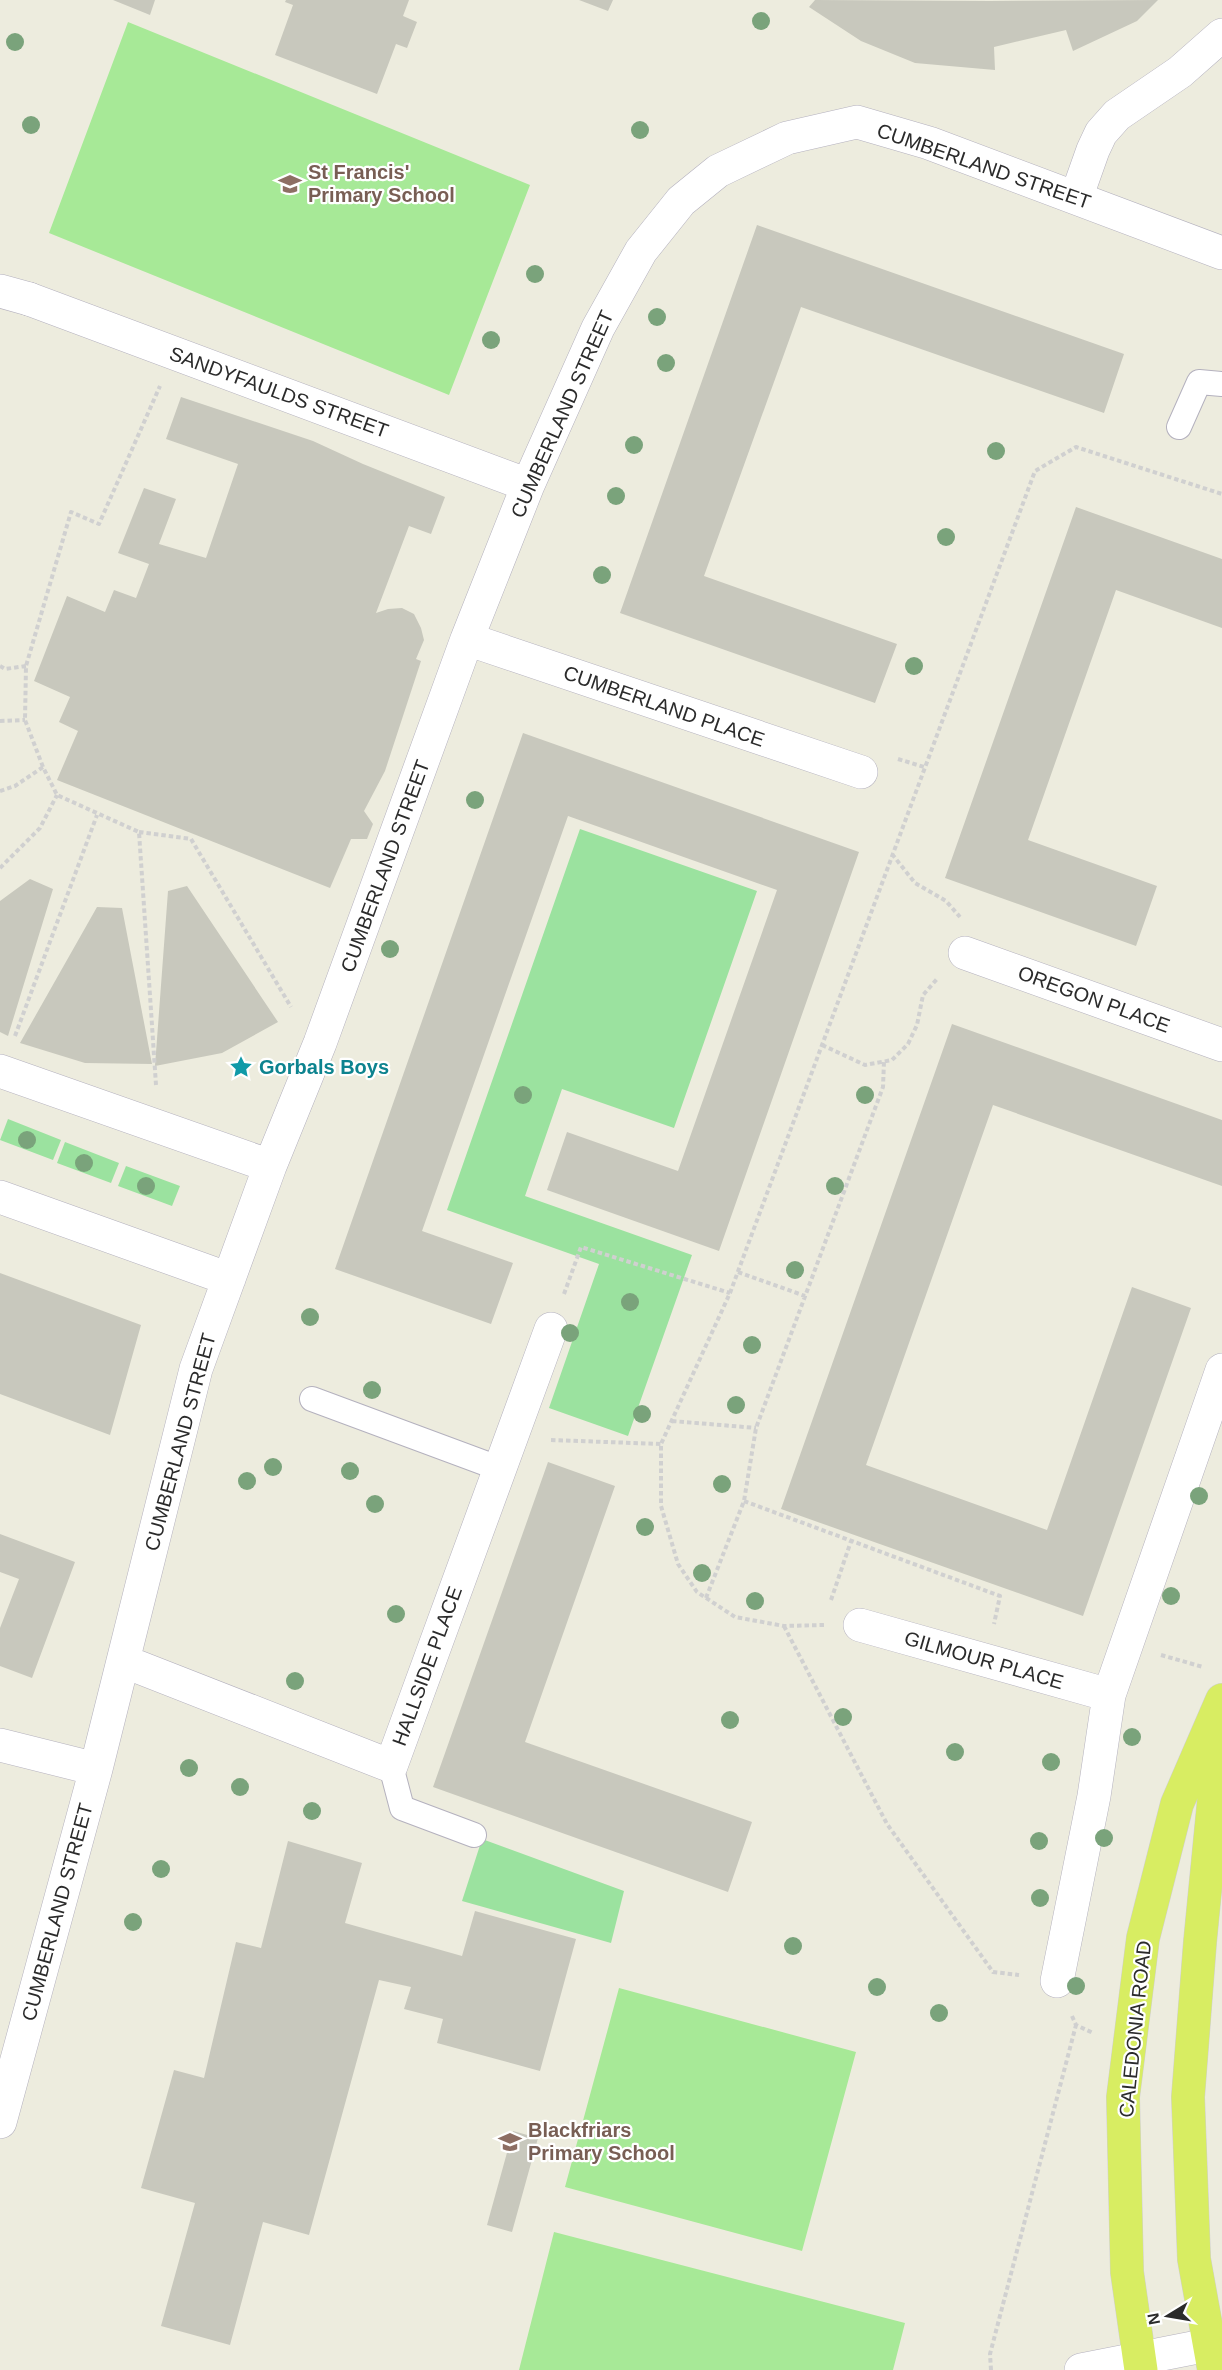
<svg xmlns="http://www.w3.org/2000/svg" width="1222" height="2370" viewBox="0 0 1222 2370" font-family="Arial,sans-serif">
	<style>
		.green { fill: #9be29f }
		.pitch { fill: #a7e997 }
		.building { fill: #c8c8bd }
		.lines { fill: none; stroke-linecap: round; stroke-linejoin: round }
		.service-casing { stroke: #b4b1be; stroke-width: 26 }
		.pedestrian-casing { stroke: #b4b1be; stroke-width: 34 }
		.minor-casing { stroke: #b4b1be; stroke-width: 34 }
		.primary-casing { stroke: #d0d0d0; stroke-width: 34 }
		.path { stroke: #d0d0d0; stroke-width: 4; stroke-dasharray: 4.5 3; stroke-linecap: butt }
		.service { stroke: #fff; stroke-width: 24 }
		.pedestrian { stroke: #fff; stroke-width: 33 }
		.minor { stroke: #fff; stroke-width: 33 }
		.primary { stroke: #d8ed62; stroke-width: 33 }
		.tree { fill: #7aa37b }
		.labels { text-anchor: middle; stroke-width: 4.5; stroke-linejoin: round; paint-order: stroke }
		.street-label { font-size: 20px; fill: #2b2b2b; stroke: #fff }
		.education-label { font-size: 20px; font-weight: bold; fill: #785e54; stroke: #fff; text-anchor: start }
		.culture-label { font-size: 20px; font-weight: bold; fill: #0d838f; stroke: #fff; text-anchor: start }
	</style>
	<rect width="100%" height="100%" fill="#edecde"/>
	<path class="green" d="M580,829l177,62 -83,237 -112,-39 -37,107 167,59 -64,181 -79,-28 50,-144 -152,-54z
		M8,1119l53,21 -8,20 -53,-20z
		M65,1142l54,21 -8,20 -54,-20z
		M126,1166l54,20 -8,20 -54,-20z
		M482,1839l142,52 -13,52 -149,-42z"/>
	<path class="pitch" d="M128,22l402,163 -81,210 -400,-162z
		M619,1988l237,64 -54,199 -237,-64z
		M554,2232l351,91 -12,47h-374z"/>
	<path class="building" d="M113,0h42l-5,15z
		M286,0h123l-6,16 14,6 -10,26 -11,-4 -19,50 -102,-39 18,-50 -8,-3z
		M579,0h34l-5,11z
		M815,0l175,1 168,-1 -21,21 -64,30 -7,-21 -72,17 1,23 -80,-7 -54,-22 -52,-34z
		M757,225l367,129 -20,59 -303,-106 -97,269 193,68 -22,59 -255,-90z
		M181,397l132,44 50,23 82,33 -14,37 -22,-8 -33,87 12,-4 14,-1 12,6 7,14 3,12 -8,19 5,2 -36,110 -21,40 9,13 -6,15h-16l-21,49 -273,-108 21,-49 -19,-9 11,-25 -36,-16 33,-85 38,16 9,-22 22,8 13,-34 -31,-11 26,-65 32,11 -17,45 47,14 32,-94 -72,-25z
		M1076,507l146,52v69l-106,-38 -88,250 129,46 -21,60 -191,-68z
		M523,733l336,119 -140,399 -172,-61 20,-58 111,39 99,-281 -209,-74 -146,415 91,32 -22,61 -156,-55z
		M30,879l23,10 -45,147 -8,-4v-131z
		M187,886l91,136 -56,31 -67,13 13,-175z
		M97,907l25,1 30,156 -67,-1 -65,-20z
		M952,1024l270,96v66l-229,-81 -127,360 181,65 85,-243 59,21 -108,308 -302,-107z
		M0,1273l141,52 -31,110 -110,-41z
		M548,1462l67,24 -90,256 227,80 -24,70 -295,-105z
		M0,1534l75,28 -43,116 -32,-12v-38l19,-49 -19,-7z
		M288,1841l74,22 -17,60 117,33 13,-45 101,28 -36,132 -103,-28 6,-24 -39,-10 7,-22 -32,-7 -70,255 -46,-13 -33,123 -69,-19 34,-123 -54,-15 33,-118 30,8 32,-136 25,6z
		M513,2131l25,7 -26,94 -25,-7z"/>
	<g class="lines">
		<g class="service-casing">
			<path id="service" d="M1179,427l20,-45 23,2
				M312,1399l186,69
				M391,1766l11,42 72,27"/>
		</g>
		<g class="pedestrian-casing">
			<path id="pedestrian" d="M0,291l29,8"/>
		</g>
		<g class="minor-casing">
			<path id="minor" d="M1076,198l17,-48 8,-17 16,-18 63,-43 42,-37
				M29,299l499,186
				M467,639l394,133
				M965,953l257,92
				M0,1071l270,95
				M0,1197l229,82
				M860,1625l249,70
				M123,1661l268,105 160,-437
				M0,1745l96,24
				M1057,1981l37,-185 15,-101 113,-325
				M0,2122l96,-353 100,-400 74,-203 50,-123 147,-404 61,-154 70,-157 43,-77 40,-50 37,-30 69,-33 70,-16 72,21 293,110
				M1081,2370l127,-25"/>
		</g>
		<g class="primary-casing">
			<path id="primary" d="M1141,2370l-14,-98 -4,-175 20,-159 34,-134 45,-104
				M1214,2370l-20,-111 -6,-162 12,-155 21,-215"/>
		</g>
		<path class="path" d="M0,666l5,3 21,-3
			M0,721l25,-1
			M898,759l26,8
			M0,791l15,-5 28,-19
			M139,832l52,7 100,168
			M892,854l23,29 31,18 14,16
			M0,868l40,-40 17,-33
			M15,1036l82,-221
			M822,1045l43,20 27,-5 16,-16 9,-19 6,-30 14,-16
			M156,1085l-17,-253 -82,-37 -14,-28 -18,-47 1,-54 45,-154 28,12 61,-138
			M738,1272l67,24
			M564,1294l17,-47 149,46
			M672,1421l84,7
			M551,1440l110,4
			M744,1501l256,95 -6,28
			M706,1598l38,-97 12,-73 127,-341 1,-26
			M831,1600l20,-59
			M824,1625l-40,1 -49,-9 -38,-25 -19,-28 -17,-58v-62l69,-151 305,-822 41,-24 146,47
			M784,1626l103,198 106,148 26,3
			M1161,1655l42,12
			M1072,2016l4,9 17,8
			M991,2370l-1,-16 86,-329"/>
		<use href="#service" class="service"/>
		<use href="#pedestrian" class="pedestrian"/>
		<use href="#minor" class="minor"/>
		<use href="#primary" class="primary"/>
	</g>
	<g class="tree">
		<circle cx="761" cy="21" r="9"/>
		<circle cx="15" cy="42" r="9"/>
		<circle cx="31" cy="125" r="9"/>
		<circle cx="640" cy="130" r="9"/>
		<circle cx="535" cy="274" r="9"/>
		<circle cx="657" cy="317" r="9"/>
		<circle cx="491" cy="340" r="9"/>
		<circle cx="666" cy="363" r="9"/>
		<circle cx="634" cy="445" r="9"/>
		<circle cx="996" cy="451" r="9"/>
		<circle cx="616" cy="496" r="9"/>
		<circle cx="946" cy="537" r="9"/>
		<circle cx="602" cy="575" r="9"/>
		<circle cx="914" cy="666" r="9"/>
		<circle cx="475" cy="800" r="9"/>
		<circle cx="390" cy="949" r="9"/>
		<circle cx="523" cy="1095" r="9"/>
		<circle cx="865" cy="1095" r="9"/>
		<circle cx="27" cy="1140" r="9"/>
		<circle cx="84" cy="1163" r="9"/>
		<circle cx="146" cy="1186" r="9"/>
		<circle cx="835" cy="1186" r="9"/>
		<circle cx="795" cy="1270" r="9"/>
		<circle cx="630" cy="1302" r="9"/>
		<circle cx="310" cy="1317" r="9"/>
		<circle cx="570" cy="1333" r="9"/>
		<circle cx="752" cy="1345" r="9"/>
		<circle cx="372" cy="1390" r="9"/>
		<circle cx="736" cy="1405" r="9"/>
		<circle cx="642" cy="1414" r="9"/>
		<circle cx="273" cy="1467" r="9"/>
		<circle cx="350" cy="1471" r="9"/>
		<circle cx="247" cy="1481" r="9"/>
		<circle cx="722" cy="1484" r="9"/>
		<circle cx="1199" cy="1496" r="9"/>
		<circle cx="375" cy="1504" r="9"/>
		<circle cx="645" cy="1527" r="9"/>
		<circle cx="702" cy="1573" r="9"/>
		<circle cx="1171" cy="1596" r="9"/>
		<circle cx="755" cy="1601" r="9"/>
		<circle cx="396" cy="1614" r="9"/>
		<circle cx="295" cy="1681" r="9"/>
		<circle cx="843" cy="1717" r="9"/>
		<circle cx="730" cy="1720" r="9"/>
		<circle cx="1132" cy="1737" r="9"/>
		<circle cx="955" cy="1752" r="9"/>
		<circle cx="1051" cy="1762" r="9"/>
		<circle cx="189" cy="1768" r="9"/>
		<circle cx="240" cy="1787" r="9"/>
		<circle cx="312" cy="1811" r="9"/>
		<circle cx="1104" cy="1838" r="9"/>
		<circle cx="1039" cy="1841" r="9"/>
		<circle cx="161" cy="1869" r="9"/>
		<circle cx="1040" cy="1898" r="9"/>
		<circle cx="133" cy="1922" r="9"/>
		<circle cx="793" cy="1946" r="9"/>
		<circle cx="1076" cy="1986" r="9"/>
		<circle cx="877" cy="1987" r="9"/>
		<circle cx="939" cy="2013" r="9"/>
	</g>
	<defs>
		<g id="school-bare" transform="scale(1.8)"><path d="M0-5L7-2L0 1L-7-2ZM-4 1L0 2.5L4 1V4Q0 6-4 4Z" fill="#8d6e63" stroke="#fff" stroke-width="2.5" paint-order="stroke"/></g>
		<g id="sight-bare" transform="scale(1.8)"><path d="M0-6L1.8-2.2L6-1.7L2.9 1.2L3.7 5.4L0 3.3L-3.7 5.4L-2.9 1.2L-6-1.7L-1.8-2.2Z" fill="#0f9aa8" stroke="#fff" stroke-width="2.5" paint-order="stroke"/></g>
	</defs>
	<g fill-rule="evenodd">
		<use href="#school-bare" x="290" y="184"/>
		<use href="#sight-bare" x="241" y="1067"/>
		<use href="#school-bare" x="510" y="2142"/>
	</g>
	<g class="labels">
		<g class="street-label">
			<text transform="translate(984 166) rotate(19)" y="7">CUMBERLAND STREET</text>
			<text transform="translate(279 392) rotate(20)" y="7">SANDYFAULDS STREET</text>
			<text transform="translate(562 414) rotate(-66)" y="7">CUMBERLAND STREET</text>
			<text transform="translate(664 706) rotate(19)" y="7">CUMBERLAND PLACE</text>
			<text transform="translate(385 866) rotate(-70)" y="7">CUMBERLAND STREET</text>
			<text transform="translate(1094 999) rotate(20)" y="7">OREGON PLACE</text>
			<text transform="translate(180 1442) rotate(-75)" y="7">CUMBERLAND STREET</text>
			<text transform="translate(984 1660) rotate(16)" y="7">GILMOUR PLACE</text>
			<text transform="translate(427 1666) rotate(-70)" y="7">HALLSIDE PLACE</text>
			<text transform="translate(57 1912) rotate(-75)" y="7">CUMBERLAND STREET</text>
			<text transform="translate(1135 2029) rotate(-84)" y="7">CALEDONIA ROAD</text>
		</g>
		<g class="education-label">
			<text x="308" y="179">St Francis'<tspan x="308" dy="23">Primary School</tspan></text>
			<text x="528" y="2137">Blackfriars<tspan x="528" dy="23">Primary School</tspan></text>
		</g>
		<g class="culture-label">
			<text x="259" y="1074">Gorbals Boys</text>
		</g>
	</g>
	<g transform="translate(1168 2316) rotate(259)" stroke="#ffffff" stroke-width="4.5" paint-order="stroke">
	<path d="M0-4.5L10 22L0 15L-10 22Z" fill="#2b2b2b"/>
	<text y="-9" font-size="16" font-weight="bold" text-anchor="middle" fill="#2b2b2b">N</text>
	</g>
</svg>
